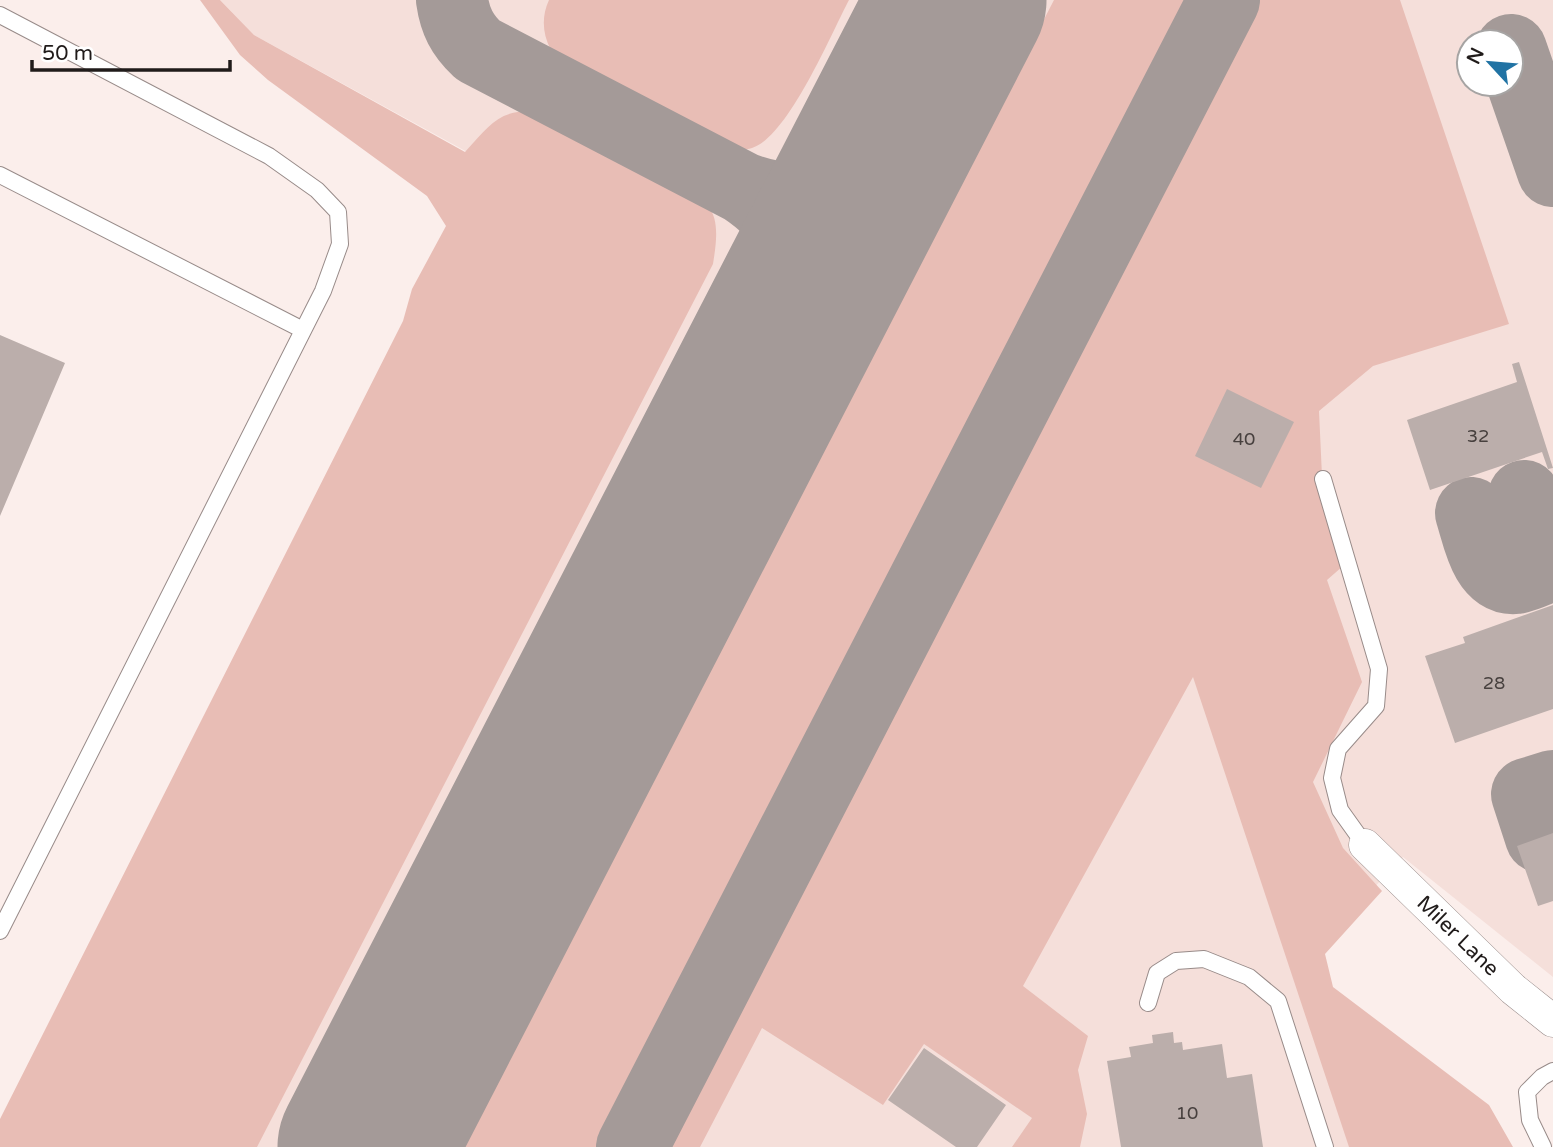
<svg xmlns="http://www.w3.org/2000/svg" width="1553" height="1147" viewBox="0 0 1553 1147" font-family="'Varela Round',sans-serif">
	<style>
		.built { fill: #f5dfda; fill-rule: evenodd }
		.green { fill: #e8bdb5 }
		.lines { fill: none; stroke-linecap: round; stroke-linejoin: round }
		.taxiway { stroke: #a49a98; stroke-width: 72 }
		.runway { stroke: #a49a98; stroke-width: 177 }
		.building { fill: #bbaeab }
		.lane-casing { stroke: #988b89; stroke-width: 18 }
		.street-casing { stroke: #988b89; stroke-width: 33 }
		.lane { stroke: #fff; stroke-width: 16 }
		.street { stroke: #fff; stroke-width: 32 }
		.labels { text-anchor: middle; stroke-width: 6; stroke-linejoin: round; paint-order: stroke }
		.number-label { font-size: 18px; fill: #47403e }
		.street-label { font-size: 21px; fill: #201b1a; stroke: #fff }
	</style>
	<rect width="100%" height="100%" fill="#fbeeeb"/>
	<path class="built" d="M220,0h1333v977l-150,-120 -110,116 57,174h-1348l498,-977 -246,-135zM1469,42h42v42h-42z"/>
	<path class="green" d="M200,0h20l34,35 211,117c27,-29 33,-43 76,-41l139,70c38,25 40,39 33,83l-456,883h-257v-28l403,-798 9,-32 34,-63 -19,-30 -159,-116 -28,-25z
		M549,0h300c-18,34 -61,137 -97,148 -13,4 -30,-1 -43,-4l-142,-74c-20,-18 -30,-44 -18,-70z
		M1054,0h133l-1,15 -581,1132h-145z
		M1253,0h147l109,324 -136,42 -54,45 4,87 20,68 -16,14 35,102 -49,100 30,66 39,43 -57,63 8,33 156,118 24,42h-164l-156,-470 -170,309 65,50 -10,34 9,44 -7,33h-68l20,-29 -108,-74 -41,61 -121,-77 -62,119h-33z"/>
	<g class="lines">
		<path class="taxiway" d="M452,0c3,21 10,35 26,50l265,138c45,30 64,66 45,119l-100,216
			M1511,50l42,121
			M743,188c51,19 92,12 124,-34l80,-154
			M1524,496l18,52 11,8
			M1471,513c7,21 14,68 45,65 12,-2 25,-9 37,-14
			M1541,837l-14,-43 26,-8
			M632,1147l592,-1147"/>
		<path class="runway" d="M366,1147l592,-1147"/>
	</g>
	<path class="building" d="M0,335l65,28 -65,153z
		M1519,362l34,106 -5,1 -6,-17 -112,38 -23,-70 110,-38 -5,-18z
		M1227,389l67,33 -33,66 -66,-32z
		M1553,605v104l-98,34 -30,-87 40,-13 -2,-6z
		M1553,833v68l-15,5 -21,-60z
		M1173,1032l1,11 8,-1 1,8 39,-6 5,34 25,-4 11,73h-142l-14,-86 24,-4 -2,-10 24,-4 -1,-8z
		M924,1048l82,57 -29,42h-21l-68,-47z"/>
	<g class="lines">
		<g class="lane-casing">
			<path id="lane" d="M0,15l269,141 48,34 21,22 2,32 -17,47 -323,640
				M0,175l303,155
				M1323,479l56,190 -3,37 -38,43 -6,29 8,32 25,35
				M1148,1003l9,-30 19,-12 28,-2 45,18 29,24 47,146
				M1543,1147l-13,-27 -3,-28 15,-15 11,-6"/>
		</g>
		<g class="street-casing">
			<g id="street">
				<path id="s1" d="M1365,845l148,144 40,32"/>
			</g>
		</g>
		<use href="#lane" class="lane"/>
		<use href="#street" class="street"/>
	</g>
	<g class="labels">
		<g class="number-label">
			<text x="1478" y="442">32</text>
			<text x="1244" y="445">40</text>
			<text x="1494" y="689">28</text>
			<text x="1187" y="1119">10</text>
		</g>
		<g class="street-label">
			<text dy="7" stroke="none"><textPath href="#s1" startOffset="130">Miler Lane</textPath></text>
		</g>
	</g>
	<g transform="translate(1490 63) rotate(296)"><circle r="33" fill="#ffffff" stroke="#a6a4a3" stroke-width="2"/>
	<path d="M0-5L12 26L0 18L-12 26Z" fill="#2173a4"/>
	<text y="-10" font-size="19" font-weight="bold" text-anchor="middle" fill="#201b1a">N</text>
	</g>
	<path d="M32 60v10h198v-10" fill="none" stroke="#201b1a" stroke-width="3.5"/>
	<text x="42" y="60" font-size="21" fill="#201b1a" stroke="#ffffff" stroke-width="5" paint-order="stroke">50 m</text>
</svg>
